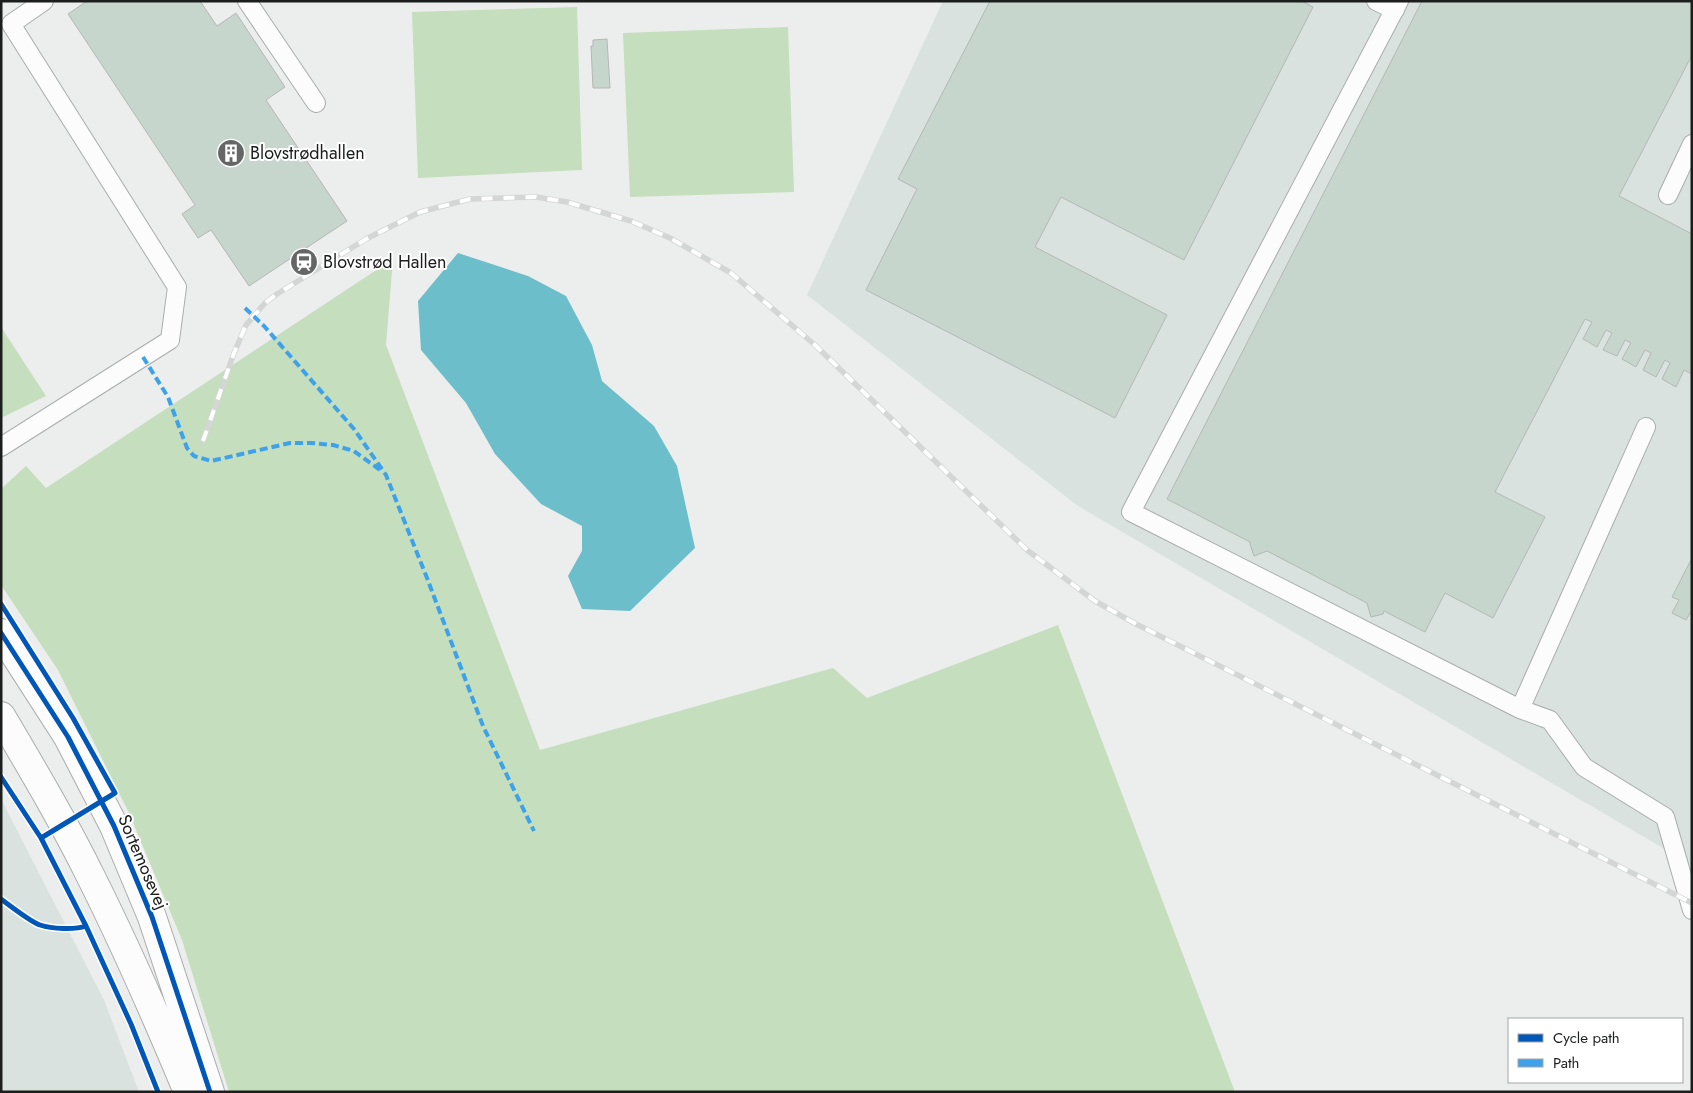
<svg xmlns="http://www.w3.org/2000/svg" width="1693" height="1093" viewBox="0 0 1693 1093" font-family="Jost,sans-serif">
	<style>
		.built { fill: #d9e2de }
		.green { fill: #c5debd }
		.water { fill: #6cbeca }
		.building { fill: #c6d6cd; stroke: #b5b7b6 }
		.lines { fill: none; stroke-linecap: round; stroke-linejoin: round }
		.lane-casing { stroke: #aaacac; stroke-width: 20 }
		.secondary-casing { stroke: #aaacac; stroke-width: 30 }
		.lane { stroke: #fcfcfc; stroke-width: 18 }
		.secondary { stroke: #fcfcfc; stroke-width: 28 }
		.rail-casing { stroke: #d4d5d5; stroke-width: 5.5 }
		.rail { stroke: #fff; stroke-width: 4; stroke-dasharray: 11; stroke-linecap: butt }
		.quiet { stroke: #3da2ea; stroke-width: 4; stroke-dasharray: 8 4; stroke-linecap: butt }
		.cycleway-casing { stroke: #fff; stroke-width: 8 }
		.cycleway { stroke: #0057b8; stroke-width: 5 }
		.labels { text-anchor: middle; stroke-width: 4; stroke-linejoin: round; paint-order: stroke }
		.poi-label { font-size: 18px; fill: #1c1e1d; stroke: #fff; text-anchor: start }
		.street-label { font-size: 18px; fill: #1c1e1d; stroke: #fff }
	</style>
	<rect width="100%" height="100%" fill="#ebeeed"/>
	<path class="built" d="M943,1h749v864l-614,-359 -271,-211z
		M1,799l103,201 35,92h-138z"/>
	<path class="green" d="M577,7l5,163 -164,8 -6,-166z
		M788,27l6,165 -164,5 -7,-164z
		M393,259l-7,86 154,405 293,-82 34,30 191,-73 177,467h-1006l-47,-152 -53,-127 -71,-143 -57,-85v-96l25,-23 20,22z
		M1,327l45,69 -43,21 -2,-2z"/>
	<path class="water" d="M458,253l70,23 38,20 26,49 10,36 52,45 23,40 18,82 -65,63 -48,-2 -14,-33 14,-25v-25l-41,-22 -46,-50 -29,-51 -45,-53 -3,-49z"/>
	<path class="building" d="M87,1h113l17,25 19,-13 49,74 -19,13 81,121 -98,65 -38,-56 -13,8 -16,-24 13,-9 -127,-191z
		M990,1h312l11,6 -129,253 -123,-63 -26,50 132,68 -52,103 -249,-128 51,-101 -19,-10z
		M1422,1h270v54l-73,141 73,38v140l-8,-4 -8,17 -14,-8 8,-16 -5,-3 -9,17 -13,-7 8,-17 -6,-3 -9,17 -14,-8 9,-16 -6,-3 -8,16 -14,-6 9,-17 -6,-3 -9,17 -14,-8 9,-17 -7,-3 -90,173 50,25 -52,101 -48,-25 -20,39 -41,-21 -1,3 -12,3 -4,-14 -100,-52 -13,5 -4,-12v-2l-83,-43z
		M607,39l3,49h-17l-2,-42h2v-6z
		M1692,558v52l-6,10 -14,-7 7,-13 -7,-3z"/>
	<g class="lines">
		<g class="lane-casing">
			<path id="lane" d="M247,1l69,102
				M1376,1l19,9
				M1399,1l-268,511 389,197 30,11 34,47 81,50 27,93
				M1668,195l24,-51
				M1,447l169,-107 7,-53 -166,-263 33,-23
				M1520,709l126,-282"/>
		</g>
		<g class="secondary-casing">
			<path id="secondary" d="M1,633l67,104 46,89 38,91 58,175
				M1,716c32,54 64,108 91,163 35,70 66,141 96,213"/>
		</g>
		<use href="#lane" class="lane"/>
		<use href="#secondary" class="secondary"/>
		<g class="rail-casing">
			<path id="rail" d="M203,441l31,-88 12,-28 19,-22 12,-9 89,-55 54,-27 50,-13 66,-2 31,5 64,19 39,17 61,35 84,72 212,205 68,51 41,23 556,279"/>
		</g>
		<use href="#rail" class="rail"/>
		<path class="quiet" d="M245,308l19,18 90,103 32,46 41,103 56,148 51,105
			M143,357l25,40 19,51 7,8 17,5 79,-18h21l22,2 21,6 26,19"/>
		<g class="cycleway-casing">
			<path id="cycleway" d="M1,604l72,114 42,75 -74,45
				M1,633l67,104 46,89 38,91 58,175
				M1,777l40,61 45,88 45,98 27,68
				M1,899c8,6 30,23 39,26 12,4 35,5 46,1"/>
		</g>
		<use href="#cycleway" class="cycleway"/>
	</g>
	<defs>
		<g id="building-disc" transform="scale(1.4375)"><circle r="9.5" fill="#646766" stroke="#fff"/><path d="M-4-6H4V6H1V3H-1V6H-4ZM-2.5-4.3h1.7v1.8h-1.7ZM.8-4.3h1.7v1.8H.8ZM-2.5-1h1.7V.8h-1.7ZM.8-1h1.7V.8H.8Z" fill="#fff"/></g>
		<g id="station-disc" transform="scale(1.4375)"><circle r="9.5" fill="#646766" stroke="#fff"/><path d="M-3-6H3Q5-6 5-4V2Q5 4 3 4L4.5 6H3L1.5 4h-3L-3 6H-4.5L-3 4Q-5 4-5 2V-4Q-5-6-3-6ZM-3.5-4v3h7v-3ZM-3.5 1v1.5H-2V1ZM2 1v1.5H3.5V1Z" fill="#fff"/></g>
	</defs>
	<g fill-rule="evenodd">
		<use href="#building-disc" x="231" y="153"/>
		<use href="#station-disc" x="304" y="262"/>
	</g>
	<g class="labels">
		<g class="poi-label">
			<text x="250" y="159">Blovstrødhallen</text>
			<text x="323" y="268">Blovstrød Hallen</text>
		</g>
		<g class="street-label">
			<text transform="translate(143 862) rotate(67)" y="6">Sortemosevej</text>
		</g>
	</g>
	<rect width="1693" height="1093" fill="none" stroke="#1c1e1d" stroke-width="5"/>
	<rect x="1508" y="1018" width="175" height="65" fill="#ffffff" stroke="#a4a5a5"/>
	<rect x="1518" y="1034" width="25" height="8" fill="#0057b8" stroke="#a4a5a5"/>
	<text x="1553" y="1043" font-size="15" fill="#1c1e1d">Cycle path</text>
	<rect x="1518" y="1059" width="25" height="8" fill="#3da2ea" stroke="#a4a5a5"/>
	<text x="1553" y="1068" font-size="15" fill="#1c1e1d">Path</text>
</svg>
